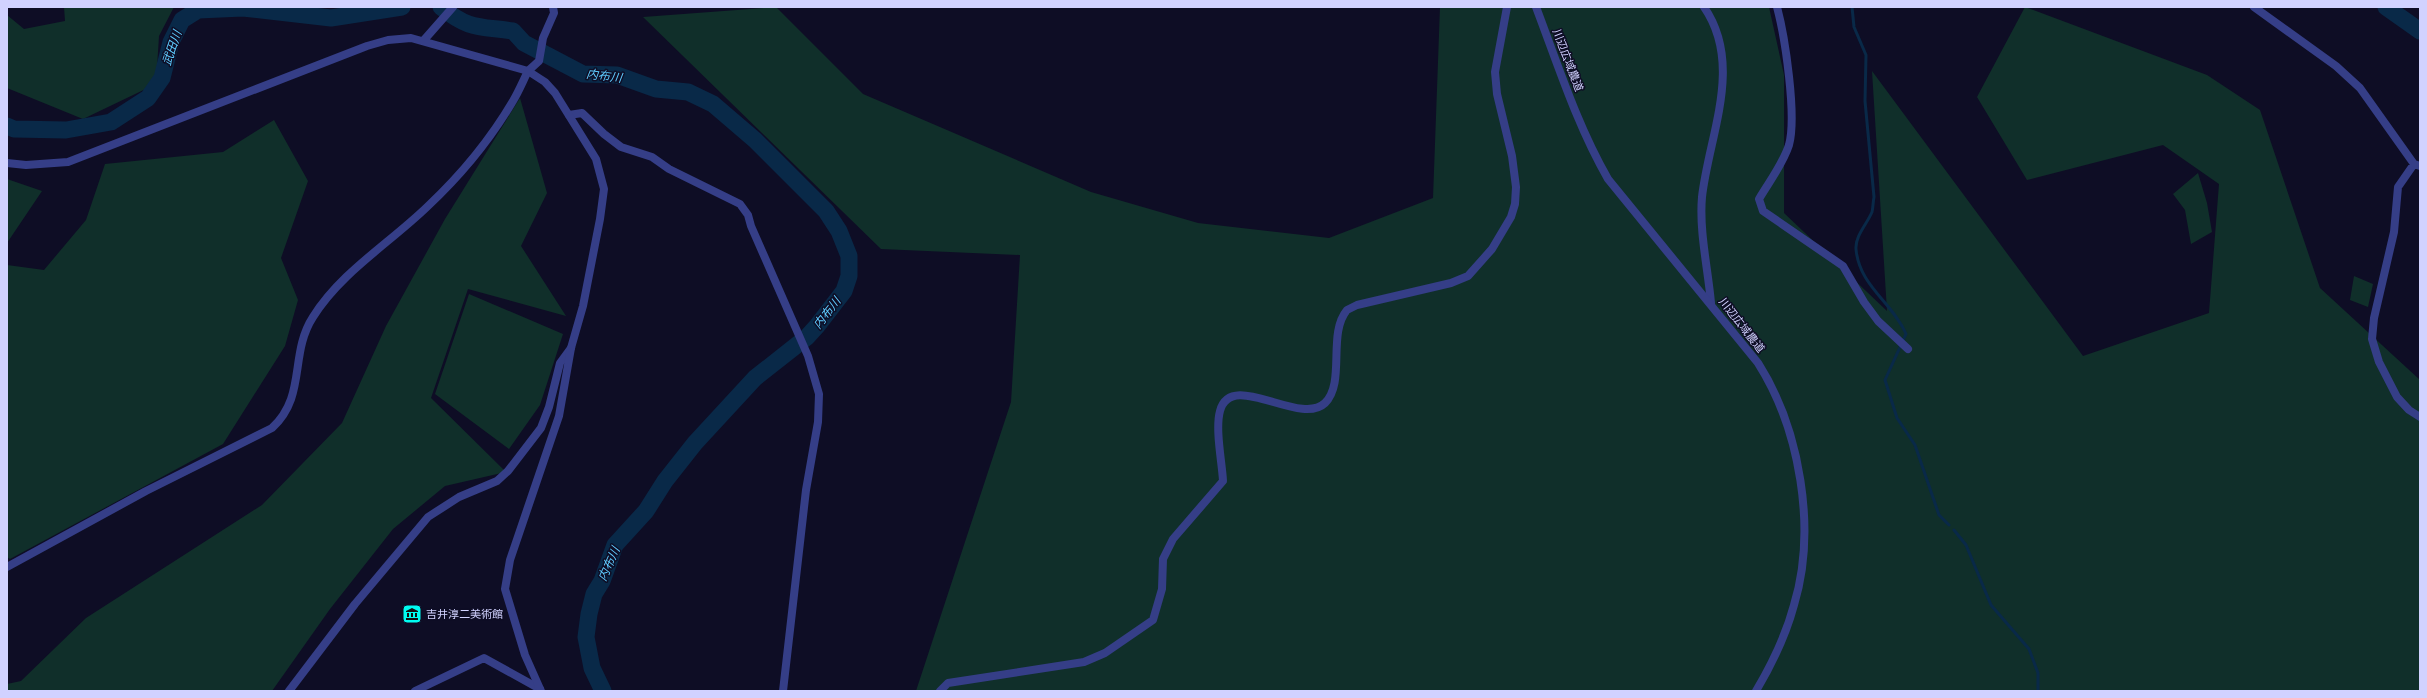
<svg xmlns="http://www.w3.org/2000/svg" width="2427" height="698" viewBox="0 0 2427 698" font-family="Jost,'Noto Sans JP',sans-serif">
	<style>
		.green { fill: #102f2a }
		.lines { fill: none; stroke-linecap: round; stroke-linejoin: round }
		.stream { stroke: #092948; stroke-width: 3 }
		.river { stroke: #092948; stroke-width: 17 }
		.minor { stroke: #353e87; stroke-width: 8 }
		.tertiary { stroke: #353e87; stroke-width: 8 }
		.labels { text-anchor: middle; stroke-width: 3; stroke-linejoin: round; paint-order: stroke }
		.street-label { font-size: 11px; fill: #d1d2ff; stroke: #0e0d25 }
		.poi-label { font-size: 11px; fill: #d1d2ff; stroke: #0e0d25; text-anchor: start }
		.water-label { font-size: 12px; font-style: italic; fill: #5fccff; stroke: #0e0d25 }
	</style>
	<rect width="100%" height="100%" fill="#0e0d25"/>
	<path class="green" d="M64,7h110l-15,29 -3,48 -73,35 -76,-31v-73l17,14 41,-8z
		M776,7l87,87 228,98 107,31 131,15 104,-40 7,-191h329l15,68v138l103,98 -15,-240 211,285 126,-43 10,-129 -56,-39 -136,35 -50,-83 48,-90 182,68 53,35 60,178 100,92v311h-1504l95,-289 9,-147 -139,-6 -238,-232z
		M520,98l27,95 -26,53 45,70 -98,-27 -37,109 75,74 -61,14 -52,43 -63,80 -58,82h-265v-7l14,-3 65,-63 176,-113 80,-82 44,-97 59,-107z
		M274,120l34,61 -27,77 17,42 -13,46 -62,98 -213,115 -3,-2v-292l37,5 42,-50 19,-56 118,-12z
		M2198,173l9,30 5,29 -21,12 -6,-34 -12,-16z
		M7,179l35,12 -35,52z
		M2354,276l19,8 -5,23 -18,-7z
		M469,294l94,40 -23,71 -31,44 -74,-55z"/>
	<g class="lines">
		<path class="stream" d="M1852,7l2,20 12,28 -1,46 9,96c-1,5 -1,11 -2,15 -5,12 -17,24 -16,37 3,37 37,54 50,85l-21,46 12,38 18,27 24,70 10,10
			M1954,530l12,15 25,60 38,44 9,24v18"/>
		<path class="river" d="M441,7c28,23 38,19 72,24l11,12 59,31 34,1 39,14 32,3 25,12 42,36 71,71 13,20 10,25v20l-5,15 -27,35 -10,11 -52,41 -60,65 -30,38 -19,30 -31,34 -13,36 -8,13 -5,20 -3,23 6,31 11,23
			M2386,7l34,24
			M7,126l7,3 52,1 45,-8 37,-24 14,-20 9,-36 11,-22 16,-10 45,-2 88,10 71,-11"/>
		<path class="minor" d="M1704,7c40,58 5,128 -2,190 -3,34 6,72 9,106
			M1777,7c8,30 20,109 12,138 -6,19 -20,37 -30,54l4,12 80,55 21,36 14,19 30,28
			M2254,7l82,59 24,22 54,76 6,2
			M528,71l11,-10 4,-23 11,-25 -1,-6
			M569,115l13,-2 22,21 17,13 31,10 17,12 71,35 8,11 3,11 57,130 11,38 -1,28 -12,68 -23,201
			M2414,164l-16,23 -4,45 -20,86 -2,21 7,23 18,35 12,13 11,7
			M289,691l66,-87 73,-87 31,-20 38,-16 11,-10 33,-43 8,-21 11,-44 11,-15
			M415,691l69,-33 56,31
			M940,691l8,-8 136,-21 21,-9 48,-33 9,-31 1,-30 10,-20 50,-58c-1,-19 -8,-52 -3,-70 11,-42 80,16 105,-8 21,-21 2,-69 22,-93l10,-5 94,-22 17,-7 24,-27 19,-32 4,-13 1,-17 -4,-31 -15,-62 -2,-22 12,-65"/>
		<path class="tertiary" d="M1536,7c22,58 41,118 72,172l150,184c42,66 59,166 36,242 -8,30 -22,59 -38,86
			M424,40l29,-33
			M7,163l19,2 42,-3 299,-116 21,-6 23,-2 117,33 17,11 10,11 41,66 8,30 -4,30 -17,87 -12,42 -12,68 -49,144 -5,29 20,66 16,36
			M7,567l139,-76 126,-63c35,-32 17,-74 41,-111 28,-45 77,-74 115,-111 33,-31 62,-66 85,-105 6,-10 10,-20 15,-30"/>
	</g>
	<defs>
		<g id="museum-square" transform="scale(1)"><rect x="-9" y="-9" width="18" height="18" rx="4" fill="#00fcf1" stroke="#0e0d25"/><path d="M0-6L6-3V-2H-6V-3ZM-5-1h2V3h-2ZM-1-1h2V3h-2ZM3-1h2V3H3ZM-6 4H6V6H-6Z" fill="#111"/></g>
	</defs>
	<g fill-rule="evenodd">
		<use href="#museum-square" x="412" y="614"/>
	</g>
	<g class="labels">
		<g class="street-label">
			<text transform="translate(1568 60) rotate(69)" y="4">川辺広域農道</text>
			<text transform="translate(1742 325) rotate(52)" y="4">川辺広域農道</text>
		</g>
		<g class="poi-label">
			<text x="426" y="618">吉井淳二美術館</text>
		</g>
		<g class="water-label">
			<text transform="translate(172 48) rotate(-71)" y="4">武田川</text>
			<text transform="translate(604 76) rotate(7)" y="4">内布川</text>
			<text transform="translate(827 313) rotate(-52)" y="4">内布川</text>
			<text transform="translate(609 564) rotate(-66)" y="4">内布川</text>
		</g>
	</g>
	<rect width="2427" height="698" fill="none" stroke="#d1d2ff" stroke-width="16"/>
</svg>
